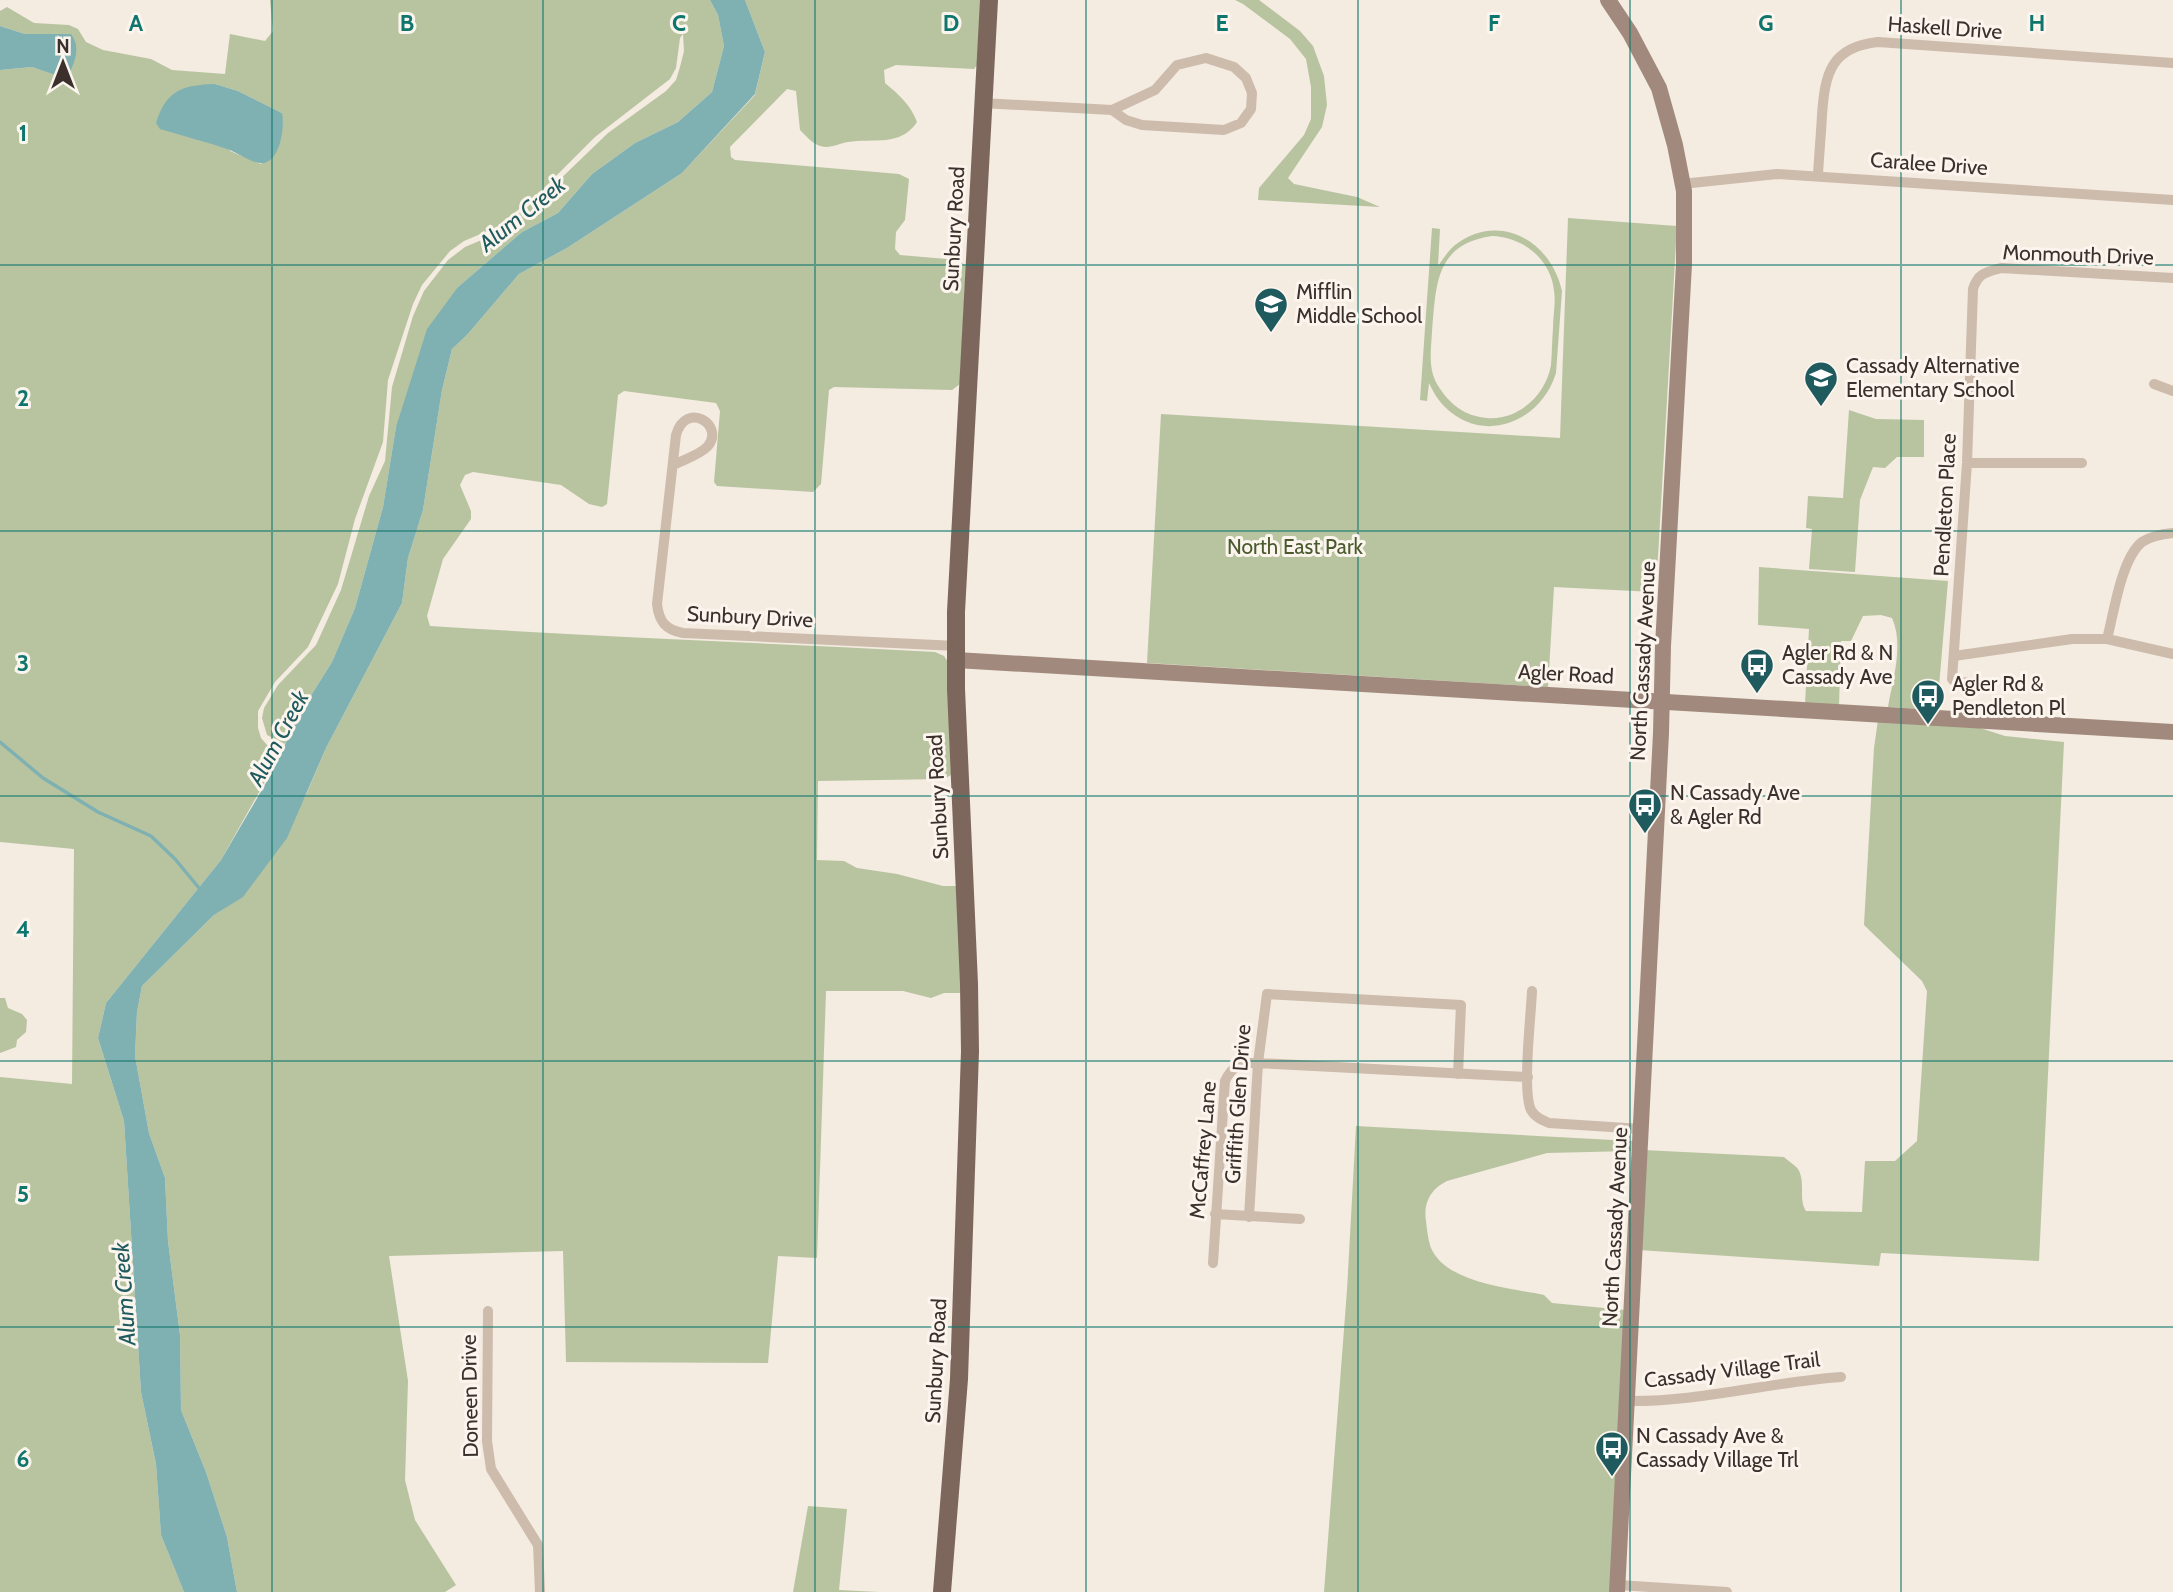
<svg xmlns="http://www.w3.org/2000/svg" width="2173" height="1592" viewBox="0 0 2173 1592" font-family="Cabin,sans-serif">
	<style>
		.green { fill: #b8c4a0; fill-rule: evenodd }
		.water { fill: #7fb0b2 }
		.lines { fill: none; stroke-linecap: round; stroke-linejoin: round }
		.stream { stroke: #7fb0b2; stroke-width: 3.5 }
		.street { stroke: #cdbbac; stroke-width: 10 }
		.secondary { stroke: #a18a7d; stroke-width: 16 }
		.primary { stroke: #7d675c; stroke-width: 18 }
		.grid { fill: none; stroke: #0f766e; stroke-width: 2; stroke-opacity: 0.55 }
		.labels { text-anchor: middle; stroke-width: 6; stroke-linejoin: round; paint-order: stroke }
		.street-label { font-size: 21px; fill: #3b302b; stroke: #fbf5ee }
		.poi-label { font-size: 21px; fill: #3b302b; stroke: #fbf5ee; text-anchor: start }
		.park-label { font-size: 21px; fill: #4a5a2e; stroke: #fbf5ee }
		.water-label { font-size: 23px; font-style: italic; fill: #1f5a5e; stroke: #fbf5ee }
		.grid-label { font-size: 23px; text-anchor: middle; font-weight: bold; fill: #0f766e; stroke: #fbf5ee; stroke-width: 6; stroke-linejoin: round; paint-order: stroke }
	</style>
	<rect width="100%" height="100%" fill="#f4ebe1"/>
	<path class="green" d="M270,0h440l8,15 6,31 -12,46 -34,30 -43,21 -43,31 -34,39 -36,19 -64,55 -62,140 -13,80 -28,101 -23,54 -32,51 -15,31 -18,-9 -5,-17 2,-10 14,-23 38,-40 25,-55 28,-94 16,-35 7,-74 21,-71 11,-25 24,-31 17,-13 26,-11 60,-48 57,-55 58,-42 10,-11 4,-13 4,-16 -1,-17 -3,4 -4,30 -6,11 -75,58 -55,55 -43,35 -33,14 -14,10 -28,34 -9,19 -25,76 -5,62 -28,77 -17,65 -30,63 -33,35 -17,29v17l3,10 6,7 14,8 -60,107 -115,143 -8,35 26,83 17,271 15,72 5,71 23,57h-184v-515l72,7 2,-235 -74,-7v-772l32,-3 30,9 9,-42h-46l-25,-8v-15l7,-4 27,16 35,2 9,4 8,13 17,8 48,9 21,11 53,4 5,-40 35,7 8,-10zM215,84l23,7 44,22 -21,51 -31,-13z
		M745,0h236l-4,65 -3,4 -78,-4 -12,5 1,13c13,11 26,22 32,39 -16,25 -44,16 -69,20 -7,1 -15,5 -22,5 -11,0 -19,-10 -26,-17l-4,-39 -9,-2 -57,58 1,10 4,3 164,14 10,5 -4,41 -9,12 -1,17 5,6 58,5 8,6 -6,118 -8,6 -118,-3 -5,3 -8,94 -8,8 -96,-6 -3,-4 6,-71 -4,-8 -92,-12 -6,4 -11,109 -5,3 -13,-3 -28,-19 -88,-13 -8,3 -5,10 11,26v8l-28,40 -16,57 3,10c169,11 337,17 505,26l9,4 4,6 3,113 -7,4 -126,2 -1,79 27,1 13,7 40,6 46,12h16l3,107h-18l-13,5 -28,-7h-77l-9,267 -39,-2 -10,107 -202,-1 -3,-111 -174,5 19,125 -3,99 10,40 41,65 -11,7h-208l-10,-55 -21,-65 -25,-62 -1,-75 -12,-94 -3,-63 -16,-45 -14,-77 2,-44 5,-26 72,-71 29,-19 63,-101 20,-47 76,-145 6,-45 15,-48 19,-120 10,-41 15,-14 52,-61 48,-26 115,-75 73,-78 10,-43z
		M1235,0h24l41,31 13,15 11,30 3,29 -5,22 -34,51 6,6 63,13 23,10 -122,-7 1,-12 45,-53 7,-16v-32l-5,-28 -16,-20 -47,-35z
		M1568,218l109,8 -19,331 -4,35 -100,-5 -6,100 -401,-24 14,-249 399,24z
		M1432,228l8,1 -2,37c5,-7 10,-15 17,-21 44,-34 96,-4 107,46l-6,82c-15,49 -73,73 -112,33 -7,-7 -11,-15 -15,-23l-2,18 -7,-1zM1492,236c31,1 59,23 62,55 2,11 -1,25 -1,37 -1,12 -1,25 -2,37 -5,30 -33,56 -64,53 -23,-2 -38,-14 -50,-34 -9,-16 -6,-34 -5,-52 4,-47 3,-88 60,-96z
		M1849,410l27,9 48,1v37h-27l-12,11 -12,-1 -13,33 -5,72 -46,-3 3,-40 -6,-1 2,-32 35,2z
		M1759,567l189,14 -11,129 -49,-3c5,-29 16,-62 4,-89l-11,-3 -18,1 -12,25h-10l-2,65 -34,-2 4,-75 -51,-4z
		M1878,720l102,8 25,8 59,6 -25,519 -158,-8 -2,13 -240,-16 4,-100 141,7c4,4 11,8 14,12 8,13 0,30 8,42l56,1 3,-51h30l22,-20 10,-150 -5,-10 -58,-56 10,-177z
		M0,998h5l3,10 14,6 5,6 -1,12 -9,8 -1,7 -16,6z
		M1356,1126l276,15 -1,10 -84,2 -100,28c-16,8 -24,21 -21,40 1,8 2,19 5,27 15,35 79,40 113,47l8,8 73,7 -14,282h-287l23,-302z
		M808,1506l39,3 -8,81 40,2h-86z"/>
	<path class="water" d="M710,0h35l20,52 -10,42 -73,79 -115,75 -48,26 -52,61 -15,14 -10,41 -19,120 -15,48 -6,45 -76,145 -39,90 -44,59 -29,18 -72,71 -5,26 -2,44 14,77 16,45 3,63 12,94 1,75 25,62 21,65 10,55h-53l-23,-57 -5,-71 -15,-72 -17,-271 -26,-83 8,-35 115,-143 49,-84 30,-63 32,-51 23,-54 28,-101 13,-80 31,-98 31,-42 64,-55 36,-19 34,-39 43,-31 43,-21 34,-30 12,-46 -6,-31z
		M0,26l25,8h46c10,13 4,27 -2,40l-7,3 -30,-10 -32,3z
		M215,84l23,7 44,22c3,14 -2,52 -22,50 -10,-1 -21,-9 -30,-13 -23,-8 -47,-14 -70,-21l-4,-6c10,-33 27,-38 59,-39z"/>
	<g class="lines">
		<path class="stream" d="M0,742l43,36 55,34 53,24 24,23 24,29"/>
		<path class="street" d="M982,103l130,7 43,-20 22,-25 29,-7 28,9 12,11 6,15 -1,16 -10,14 -17,7 -82,-5 -16,-5 -14,-10
			M1818,175c1,-20 3,-40 4,-60 3,-42 9,-68 56,-73l295,21
			M1682,184l95,-10 396,26
			M2154,384l19,7
			M1967,463h115
			M673,465c10,-5 27,-10 35,-19 17,-21 -22,-46 -32,-11l-19,169c2,18 9,26 26,29l274,13
			M2107,639c7,-26 14,-80 35,-97 9,-6 20,-8 31,-9
			M1954,656l118,-17h35l66,15
			M1970,682l-14,1 -4,-4 15,-216 6,-174c5,-16 13,-17 28,-21l172,10
			M1532,991c-1,25 -10,100 -1,119 4,7 11,10 18,13l92,6
			M1215,1214l85,5
			M1249,1217l9,-154 9,-69 194,11 -3,69
			M1213,1263l12,-182c7,-15 16,-19 33,-18l270,14
			M488,1311l-1,130 4,28 47,76 2,47
			M1627,1401c73,1 142,-19 214,-24
			M1618,1585l109,7"/>
		<path class="secondary" d="M1608,0l22,33 29,55 16,57 9,46v73l-21,382 -2,87 -44,859
			M956,660l1217,72"/>
		<path class="primary" d="M942,1592l17,-213 11,-328 -1,-67 -13,-295v-77l33,-612"/>
	</g>
	<path class="grid" d="M272,0v1592M543,0v1592M815,0v1592M1086,0v1592M1358,0v1592M1630,0v1592M1901,0v1592M0,265h2173M0,531h2173M0,796h2173M0,1061h2173M0,1327h2173"/>
	<defs>
		<g id="school-pin" transform="scale(1.75)"><path d="M0 17L-7.5 6A9.5 9.5 0 1 1 7.5 6Z" fill="#1f5a5e" stroke="#fbf5ee"/><path d="M0-5L7-2L0 1L-7-2ZM-4 1L0 2.5L4 1V4Q0 6-4 4Z" fill="#fff"/></g>
		<g id="bus-pin" transform="scale(1.75)"><path d="M0 17L-7.5 6A9.5 9.5 0 1 1 7.5 6Z" fill="#1f5a5e" stroke="#fbf5ee"/><path d="M-5-6H5V4H4V6H2V4H-2V6H-4V4H-5ZM-3.5-4V0h7V-4ZM-3.5 1.2v1.5H-2V1.2ZM2 1.2v1.5H3.5V1.2Z" fill="#fff"/></g>
	</defs>
	<g fill-rule="evenodd">
		<use href="#school-pin" x="1271" y="304"/>
		<use href="#school-pin" x="1821" y="378"/>
		<use href="#bus-pin" x="1757" y="665"/>
		<use href="#bus-pin" x="1928" y="696"/>
		<use href="#bus-pin" x="1645" y="805"/>
		<use href="#bus-pin" x="1612" y="1448"/>
	</g>
	<g class="labels">
		<g class="street-label">
			<text transform="translate(1945 28) rotate(4)" y="7">Haskell Drive</text>
			<text transform="translate(1929 164) rotate(4)" y="7">Caralee Drive</text>
			<text transform="translate(954 229) rotate(-87)" y="7">Sunbury Road</text>
			<text transform="translate(2078 255) rotate(2)" y="7">Monmouth Drive</text>
			<text transform="translate(1945 505) rotate(-87)" y="7">Pendleton Place</text>
			<text transform="translate(750 617) rotate(3)" y="7">Sunbury Drive</text>
			<text transform="translate(1643 661) rotate(-87)" y="7">North Cassady Avenue</text>
			<text transform="translate(1566 674) rotate(3)" y="7">Agler Road</text>
			<text transform="translate(938 797) rotate(-93)" y="7">Sunbury Road</text>
			<text transform="translate(1238 1104) rotate(-86)" y="7">Griffith Glen Drive</text>
			<text transform="translate(1203 1150) rotate(-85)" y="7">McCaffrey Lane</text>
			<text transform="translate(1615 1227) rotate(-87)" y="7">North Cassady Avenue</text>
			<text transform="translate(936 1361) rotate(-87)" y="7">Sunbury Road</text>
			<text transform="translate(1732 1370) rotate(-7)" y="7">Cassady Village Trail</text>
			<text transform="translate(470 1396) rotate(-91)" y="7">Doneen Drive</text>
		</g>
		<g class="poi-label">
			<text x="1296" y="299">Mifflin<tspan x="1296" dy="24">Middle School</tspan></text>
			<text x="1846" y="373">Cassady Alternative<tspan x="1846" dy="24">Elementary School</tspan></text>
			<text x="1782" y="660">Agler Rd &amp; N<tspan x="1782" dy="24">Cassady Ave</tspan></text>
			<text x="1952" y="691">Agler Rd &amp;<tspan x="1952" dy="24">Pendleton Pl</tspan></text>
			<text x="1670" y="800">N Cassady Ave<tspan x="1670" dy="24">&amp; Agler Rd</tspan></text>
			<text x="1636" y="1443">N Cassady Ave &amp;<tspan x="1636" dy="24">Cassady Village Trl</tspan></text>
		</g>
		<g class="park-label">
			<text x="1295" y="554">North East Park</text>
		</g>
		<g class="water-label">
			<text transform="translate(522 214) rotate(-39)" y="8">Alum Creek</text>
			<text transform="translate(278 738) rotate(-62)" y="8">Alum Creek</text>
			<text transform="translate(124 1294) rotate(-94)" y="8">Alum Creek</text>
		</g>
	</g>
	<g class="grid-label">
		<text x="136" y="31">A</text>
		<text x="407" y="31">B</text>
		<text x="679" y="31">C</text>
		<text x="951" y="31">D</text>
		<text x="1222" y="31">E</text>
		<text x="1494" y="31">F</text>
		<text x="1766" y="31">G</text>
		<text x="2037" y="31">H</text>
		<text x="23" y="141">1</text>
		<text x="23" y="406">2</text>
		<text x="23" y="671">3</text>
		<text x="23" y="937">4</text>
		<text x="23" y="1202">5</text>
		<text x="23" y="1467">6</text>
	</g>
	<g transform="translate(63 63)" stroke="#fbf5ee" stroke-width="5" paint-order="stroke">
	<path d="M0-5L12 26L0 18L-12 26Z" fill="#3b302b"/>
	<text y="-10" font-size="19" font-weight="bold" text-anchor="middle" fill="#3b302b">N</text>
	</g>
</svg>
